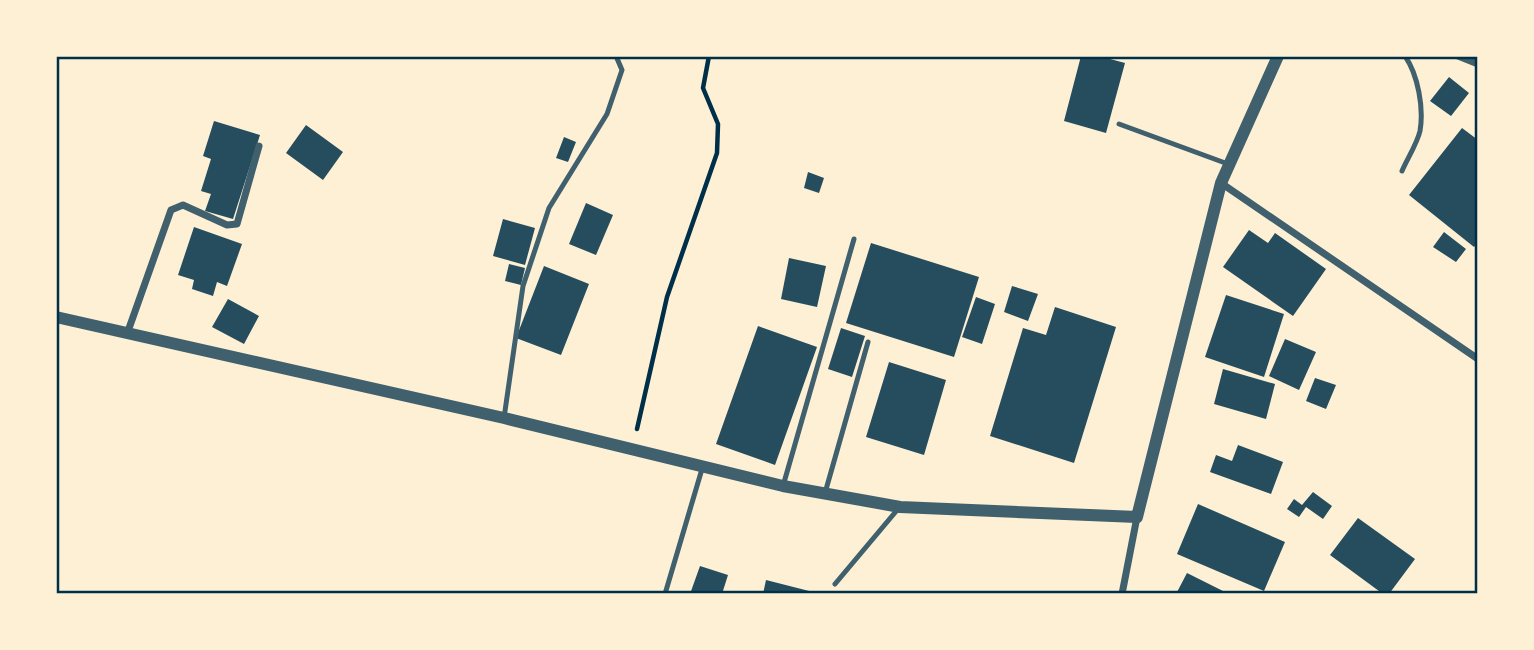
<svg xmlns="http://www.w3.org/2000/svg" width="1534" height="650" viewBox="0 0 1534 650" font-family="'Fira Sans',sans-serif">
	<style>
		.building { fill: #264d5e }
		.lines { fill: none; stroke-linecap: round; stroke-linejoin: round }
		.path { stroke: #003049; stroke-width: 4.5 }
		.service { stroke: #3f606c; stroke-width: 5 }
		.minor { stroke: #3f606c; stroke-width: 7 }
		.tertiary { stroke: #3f606c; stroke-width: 12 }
		.neatline { fill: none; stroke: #003049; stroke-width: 2.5 }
	</style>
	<rect width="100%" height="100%" fill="#fdf0d5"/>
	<path class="building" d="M1081,56h18l26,7 -19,70 -42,-12z
		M1449,77l20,16 -18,23 -21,-15z
		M214,121l46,14 -27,84 -28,-8 6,-17 -10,-3 10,-32 -8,-3z
		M306,125l37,27 -20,28 -37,-27z
		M1462,128l16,12v102l-4,5 -65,-52z
		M564,137l12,5 -8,20 -12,-4z
		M808,172l16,6 -5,15 -15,-5z
		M586,203l27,12 -17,40 -27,-11z
		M503,219l32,9 -10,37 -32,-9z
		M194,227l48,17 -15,42 -10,-4 -4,14 -21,-7 2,-9 -16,-5z
		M1249,230l19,13 7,-10 51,36 -33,47 -70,-49z
		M1444,232l22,17 -10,13 -23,-15z
		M871,243l108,34 -25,80 -108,-34z
		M789,258l37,8 -9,41 -36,-8z
		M509,264l16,4 -4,17 -16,-4z
		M544,266l45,18 -28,71 -45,-17z
		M1012,286l26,8 -10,27 -24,-9z
		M1226,295l58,19 -20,63 -59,-20z
		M976,297l19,7 -13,40 -20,-7z
		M228,299l31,17 -15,28 -32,-17z
		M1055,307l61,20 -42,136 -84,-27 33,-108 23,7z
		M758,326l59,21 -42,118 -59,-21z
		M841,328l24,8 -13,41 -24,-8z
		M1285,339l31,13 -17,38 -30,-14z
		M889,362l57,18 -22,75 -58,-18z
		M1223,369l52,15 -9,35 -52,-15z
		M1315,378l21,7 -10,24 -20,-8z
		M1238,445l45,17 -12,32 -61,-22 6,-17 16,6z
		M1313,492l19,14 -9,13 -17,-12 -7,10 -12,-8 7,-10 8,6z
		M1198,504l87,38 -21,49 -87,-37z
		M1358,518l57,41 -26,35h-6l-53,-39z
		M700,566l28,9 -6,19h-32z
		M1187,573l42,21h-53z
		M766,580l51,13 -1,1h-53z"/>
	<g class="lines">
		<path class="path" d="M637,429l30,-132 50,-144 1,-29 -15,-36 6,-32"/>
		<path class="service" d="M1119,124l109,40
			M1402,171c5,-12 15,-27 18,-40 4,-23 -2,-56 -15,-75
			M504,418l19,-132 26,-78 58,-94 15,-44 -6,-14
			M783,486l71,-247
			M825,493l43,-151
			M835,584l63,-75
			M665,594l37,-125"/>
		<path class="minor" d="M1458,56l20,8
			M1221,183l257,176
			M127,334l44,-124 12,-5 44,20 10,-1 22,-78
			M1122,594l15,-77"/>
		<path class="tertiary" d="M56,317l448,101 279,68 117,21 237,10 84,-334 57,-127"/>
	</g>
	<rect width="1534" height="650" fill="none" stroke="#fdf0d5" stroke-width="116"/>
	<rect x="58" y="58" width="1418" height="534" class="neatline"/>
</svg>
